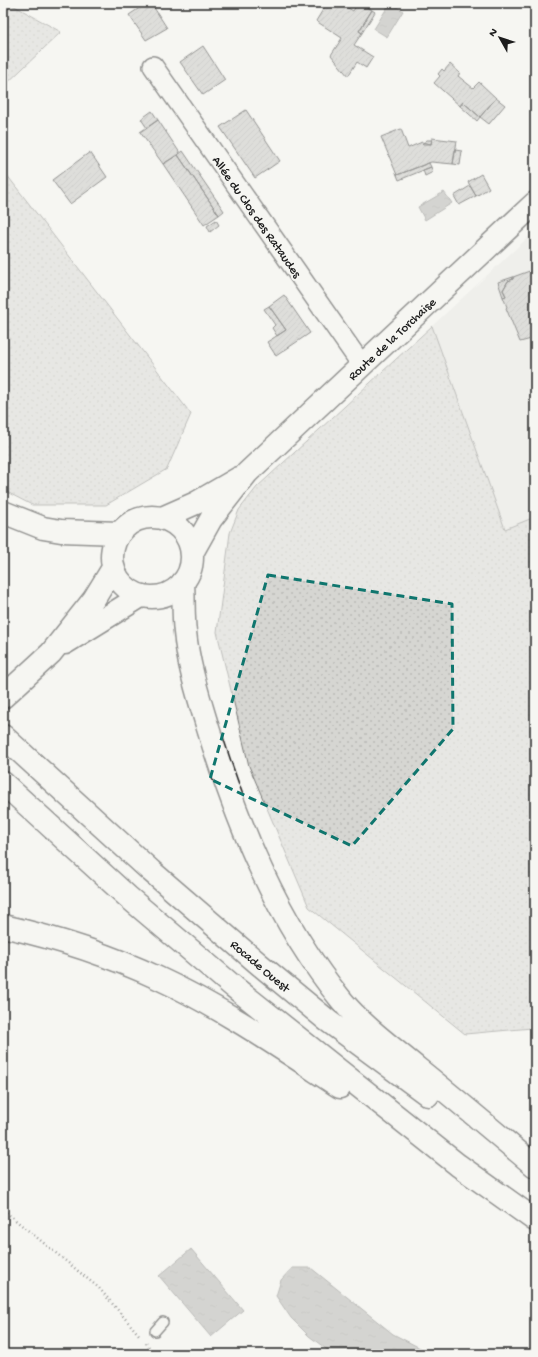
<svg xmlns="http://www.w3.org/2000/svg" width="538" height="1357" viewBox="0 0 538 1357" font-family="'Gochi Hand',sans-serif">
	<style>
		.built { fill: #e6e6e2 }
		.grass { fill: url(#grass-dots); stroke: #797977 }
		.water { fill: url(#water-ripples); stroke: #727271 }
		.building { fill: url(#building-hatch); stroke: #1c1c1c }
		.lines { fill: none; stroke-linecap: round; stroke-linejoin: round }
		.lane-casing { stroke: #1c1c1c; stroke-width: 12 }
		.street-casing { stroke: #1c1c1c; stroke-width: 22 }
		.secondary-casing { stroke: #1c1c1c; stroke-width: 25 }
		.primary-casing { stroke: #1c1c1c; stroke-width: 25 }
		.path { stroke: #1c1c1c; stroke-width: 2.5; stroke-dasharray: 1 3; stroke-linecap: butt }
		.lane { stroke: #f6f6f2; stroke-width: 9 }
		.street { stroke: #f6f6f2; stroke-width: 19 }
		.secondary { stroke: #f6f6f2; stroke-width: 22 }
		.primary { stroke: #f6f6f2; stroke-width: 22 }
		.marked { fill: none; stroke: #0f766e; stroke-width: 3; stroke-dasharray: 8 5; stroke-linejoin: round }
		.labels { text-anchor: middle; stroke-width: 4; stroke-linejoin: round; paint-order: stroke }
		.street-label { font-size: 13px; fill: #1c1c1c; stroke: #f6f6f2 }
	</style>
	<defs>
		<pattern id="grass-dots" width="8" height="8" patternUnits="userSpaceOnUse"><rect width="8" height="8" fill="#d6d6d2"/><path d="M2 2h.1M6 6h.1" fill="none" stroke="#b7b7b4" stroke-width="1.8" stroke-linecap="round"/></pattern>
		<pattern id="water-ripples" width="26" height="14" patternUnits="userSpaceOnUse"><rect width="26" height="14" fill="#acaca9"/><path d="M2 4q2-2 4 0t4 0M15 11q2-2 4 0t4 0" fill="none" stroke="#939391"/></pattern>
		<pattern id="building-hatch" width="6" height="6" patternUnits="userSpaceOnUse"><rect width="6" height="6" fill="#c0c0bd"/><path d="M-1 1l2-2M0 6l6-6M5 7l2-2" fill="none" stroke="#a4a4a2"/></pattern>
	</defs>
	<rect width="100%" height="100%" fill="#f6f6f2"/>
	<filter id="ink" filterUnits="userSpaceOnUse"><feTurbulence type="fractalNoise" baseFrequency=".025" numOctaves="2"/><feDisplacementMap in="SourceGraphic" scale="8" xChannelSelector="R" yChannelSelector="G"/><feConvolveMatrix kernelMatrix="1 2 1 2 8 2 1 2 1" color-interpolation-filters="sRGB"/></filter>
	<g filter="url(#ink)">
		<path class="built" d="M535,231v286l-30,12 -73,-203z"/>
		<path class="grass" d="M3,3h6l52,29 -58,55z
			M3,170l188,244 -24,55 -61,36h-74l-29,-15z
			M432,326l73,203 30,-12v504l-3,7 -67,6 -156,-127 -60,-141 -32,-134 13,-99 9,-23 18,-23z"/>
		<path class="water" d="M390,3l13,8 -16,26 -13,-8z
			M444,192l8,11 -27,17 -7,-13z
			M191,1249l52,61 -32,27 -52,-61z
			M292,1268h19l82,66 29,15 21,5h-110l-24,-18 -18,-18 -15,-22 5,-16z"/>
		<path class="building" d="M147,3h4l16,25 -21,12 -17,-25z
			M327,3h13l13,8 5,-8h2l12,7 -13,21 3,2 -8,12 19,12 -7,11 -9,-6 -9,14 -17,-21 11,-17 -26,-17z
			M372,10l3,2 -13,21 -3,-2z
			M203,46l22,34 -22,15 -23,-33z
			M450,64l10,9 -2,3 15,12 6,-6 17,16 -16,19 -17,-15 -3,4 -26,-23 6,-7 -2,-2 4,-5 2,2z
			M496,98l9,7 -16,19 -9,-7z
			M463,102l17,15 -3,4 -17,-15z
			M246,110l34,51 -25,17 -35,-51z
			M152,111l6,9 -11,8 -6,-9z
			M158,120l22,33 -17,11 -23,-32z
			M401,129l7,19 14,-6 9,2 1,-6 25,3 -4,23 -22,-2 -34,13 -16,-38z
			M427,140h5l-1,4h-9z
			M455,150l7,1 -2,14 -7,-1z
			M183,151l41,60 -5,4 -41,-60z
			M90,152l17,25 -37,27 -18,-24z
			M178,155l41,60 -15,10 -41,-61z
			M429,163l2,4 -32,13 -2,-5z
			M431,167l2,5 -8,4 -2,-6z
			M481,174l8,14 -13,8 -8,-14z
			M470,186l6,10 -17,9 -5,-9z
			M216,220l3,5 -9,7 -3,-6z
			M535,269v69l-15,4 -14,-34 1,-1 -4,-10 3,-1 -3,-6 5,-9 5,-2v-2z
			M513,277v2l-5,2 -5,9 3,6 -3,1 -5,-15z
			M284,295l26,38 -34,23 -9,-14 19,-12 -17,-24z
			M269,306l17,24 -9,6 -5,-8 3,-3 -11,-16z"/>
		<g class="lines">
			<g class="lane-casing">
				<path id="lane" d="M155,1331l8,-9"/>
			</g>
			<g class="street-casing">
				<path id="street" d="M153,66l204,292 9,3"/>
			</g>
			<g class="secondary-casing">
				<path id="secondary" d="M112 557a40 40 0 1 1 80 0a40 40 0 1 1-80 0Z
					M162,518l34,-15 43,-25
					M192,553l19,-34 36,-46 288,-270
					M65,643l76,-47
					M3,697l48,-44 43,-54 19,-31"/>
			</g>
			<g class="primary-casing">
				<path id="primary" d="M3,512l40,16 18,3 58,2
					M183,582c1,17 0,34 2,50 3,32 13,63 22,93 30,98 70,197 136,277 20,24 50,46 74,66 40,32 79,65 118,98
					M3,736l148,135 108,93 69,57 100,74
					M3,783l125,114 106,90 224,178 77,55
					M3,926c53,12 106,29 155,52 65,30 124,71 182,109"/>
			</g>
			<path class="path" d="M3,1210l96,78 41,48
				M146,1343l8,11"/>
			<use href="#lane" class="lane"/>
			<use href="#street" class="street"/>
			<use href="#secondary" class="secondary"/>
			<use href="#primary" class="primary"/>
		</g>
	</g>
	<path d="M0 0H538V1357H0ZM268,575l184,29 1,125 -101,117 -142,-67z" fill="#f6f6f2" fill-opacity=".55" fill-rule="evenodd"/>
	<path class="marked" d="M268,575l184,29 1,125 -101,117 -142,-67z"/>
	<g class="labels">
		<g class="street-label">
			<text transform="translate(258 216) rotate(55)" y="5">Allée du Clos des Rataudes</text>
			<text transform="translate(391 338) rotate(-43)" y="5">Route de la Torchaise</text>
			<text transform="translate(261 965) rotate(40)" y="5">Rocade Ouest</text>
		</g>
	</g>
	<rect width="538" height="1357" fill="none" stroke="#f6f6f2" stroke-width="16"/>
	<rect x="8" y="8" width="522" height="1341" fill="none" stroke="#1c1c1c" stroke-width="1.5" filter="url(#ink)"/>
	<g transform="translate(500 38) rotate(309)" stroke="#f6f6f2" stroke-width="3" paint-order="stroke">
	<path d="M0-3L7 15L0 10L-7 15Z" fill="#1c1c1c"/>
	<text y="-6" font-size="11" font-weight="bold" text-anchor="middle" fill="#1c1c1c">N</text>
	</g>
</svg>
